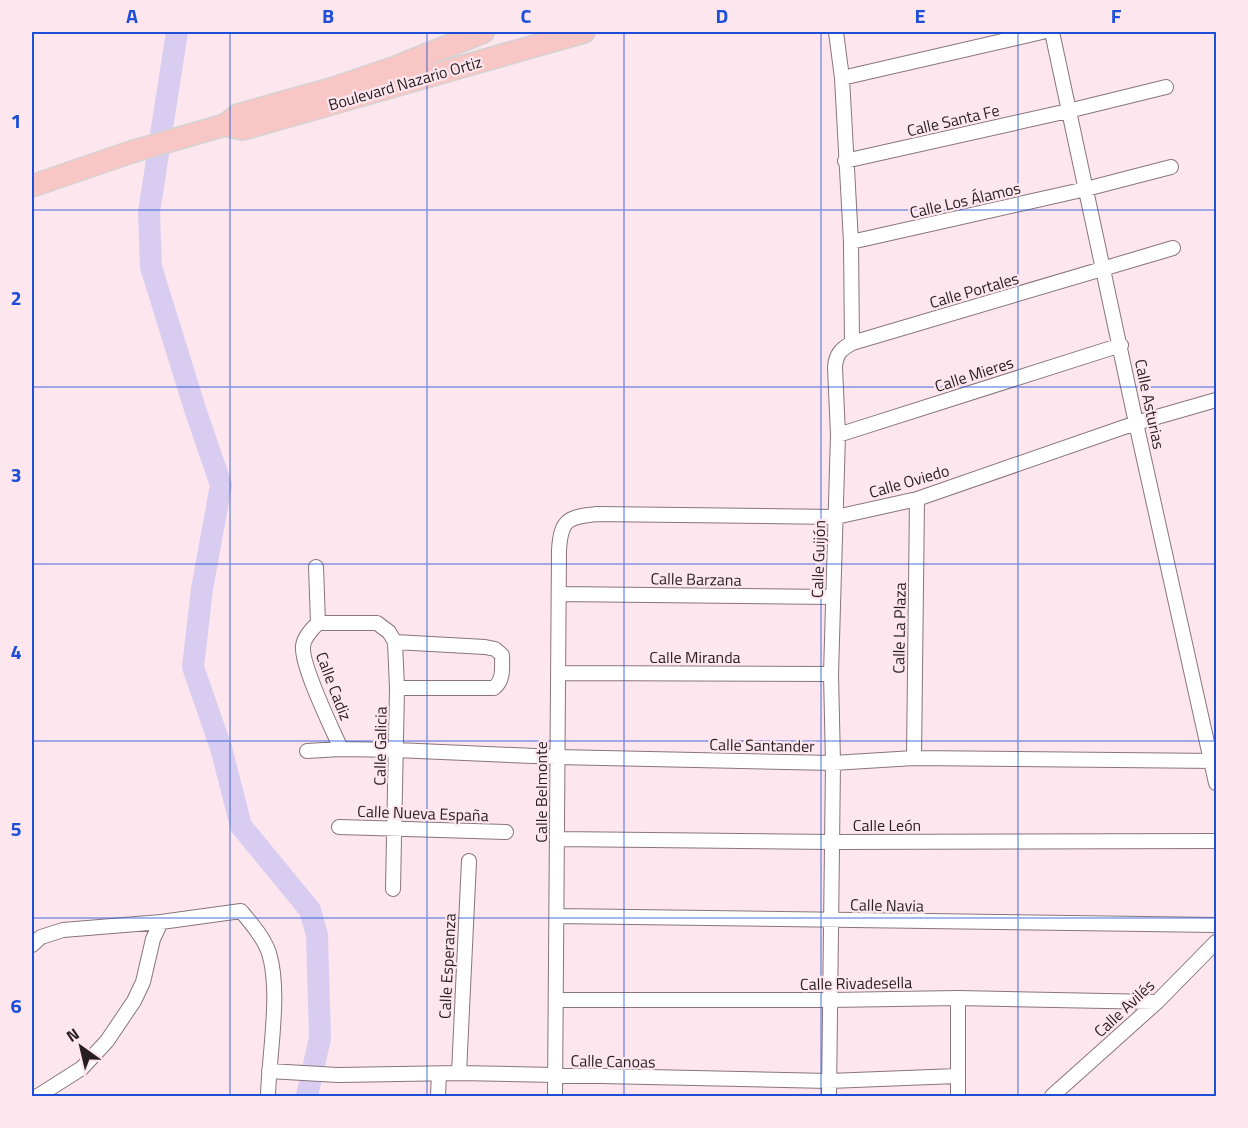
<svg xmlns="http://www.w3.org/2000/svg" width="1248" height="1128" viewBox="0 0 1248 1128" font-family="'Titillium Web',sans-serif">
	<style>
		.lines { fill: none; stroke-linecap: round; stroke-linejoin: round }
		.river { stroke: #d8cdf0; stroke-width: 22 }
		.street-casing { stroke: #89757c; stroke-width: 16 }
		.primary-casing { stroke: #d4d2d3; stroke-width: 24 }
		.street { stroke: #fff; stroke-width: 14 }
		.primary { stroke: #f8c6c4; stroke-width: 21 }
		.grid { fill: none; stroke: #1d4ed8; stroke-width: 1.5; stroke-opacity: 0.55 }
		.labels { text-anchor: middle; stroke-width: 4.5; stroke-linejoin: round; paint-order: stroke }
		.street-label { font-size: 16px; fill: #261e21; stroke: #fde6ee }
		.neatline { fill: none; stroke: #1d4ed8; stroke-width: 2 }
		.grid-label { font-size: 20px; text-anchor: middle; font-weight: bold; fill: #1d4ed8 }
	</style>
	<rect width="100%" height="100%" fill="#fde6ee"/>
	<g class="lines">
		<path class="river" d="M177,32l-28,180 2,55 44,142 26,76 -19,104 -9,78 28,81 20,78 69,84 7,25 3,103 -13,58"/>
		<g class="street-casing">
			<path id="street" d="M1052,32l84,391 80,360
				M842,78l200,-46
				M845,161l223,-50 98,-24
				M851,242l235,-53 85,-22
				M852,343l321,-95
				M838,435l283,-90
				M316,567l2,56c-6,6 -14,14 -15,23 -2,20 29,82 38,103
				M559,594l274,3
				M318,623h59l12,9 6,10 2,46 -4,201
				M395,642l90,5 10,2 7,6c0,13 2,25 -8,33h-97
				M559,673l272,1
				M307,751l34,-2 55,1 161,7 276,6 81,-5 302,3
				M914,758l3,-259
				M339,827l167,5
				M558,839l274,3 384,-1
				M557,916l659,9
				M32,945l9,-8 22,-7 98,-8 80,-11c10,12 23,27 28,42 12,39 0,101 -1,143
				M556,1000h273l129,-2 199,4
				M269,1071l69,4 121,-2 370,8 128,-5
				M459,1073l10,-212
				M38,1096l44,-28 25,-27 27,-40 9,-19 10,-43 8,-17
				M438,1096l1,-22
				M555,1096l4,-546c2,-31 9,-33 38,-36l239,3 81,-18 219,-76 80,-23
				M829,1096l4,-333 -2,-89 7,-239 -3,-68c1,-13 6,-18 17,-24l-1,-101 -9,-164 -6,-46
				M958,1096v-98
				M1052,1096l105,-94 59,-60"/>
		</g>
		<g class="primary-casing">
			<path id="primary" d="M225,125l18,4 341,-97
				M32,186l99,-34 94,-27 13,-10 96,-27 62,-21 87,-35"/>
		</g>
		<use href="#street" class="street"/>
		<use href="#primary" class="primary"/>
	</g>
	<path class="grid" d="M230,32v1064M427,32v1064M624,32v1064M821,32v1064M1018,32v1064M32,210h1184M32,387h1184M32,564h1184M32,741h1184M32,918h1184"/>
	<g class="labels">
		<g class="street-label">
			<text transform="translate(405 83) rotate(-16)" y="6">Boulevard Nazario Ortiz</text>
			<text transform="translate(953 120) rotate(-13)" y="6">Calle Santa Fe</text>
			<text transform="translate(965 200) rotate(-13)" y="6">Calle Los Álamos</text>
			<text transform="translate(974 290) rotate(-16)" y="6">Calle Portales</text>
			<text transform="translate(974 374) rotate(-18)" y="6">Calle Mieres</text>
			<text transform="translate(1150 404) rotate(78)" y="6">Calle Asturias</text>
			<text transform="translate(909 481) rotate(-16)" y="6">Calle Oviedo</text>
			<text transform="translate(818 559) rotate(-88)" y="6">Calle Guijón</text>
			<text transform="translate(696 579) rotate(1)" y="6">Calle Barzana</text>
			<text transform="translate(899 628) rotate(-89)" y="6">Calle La Plaza</text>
			<text x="695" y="663">Calle Miranda</text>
			<text transform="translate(334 686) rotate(69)" y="6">Calle Cadiz</text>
			<text transform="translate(762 745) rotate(1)" y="6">Calle Santander</text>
			<text transform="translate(380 746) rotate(-89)" y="6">Calle Galicia</text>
			<text transform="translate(541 792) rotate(-90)" y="6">Calle Belmonte</text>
			<text transform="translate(423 813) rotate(2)" y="6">Calle Nueva España</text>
			<text x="887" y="831">Calle León</text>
			<text transform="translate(887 905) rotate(1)" y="6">Calle Navia</text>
			<text transform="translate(447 966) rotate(-87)" y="6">Calle Esperanza</text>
			<text transform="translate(856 983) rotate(-1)" y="6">Calle Rivadesella</text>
			<text transform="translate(1124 1008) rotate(-43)" y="6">Calle Avilés</text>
			<text transform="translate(613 1061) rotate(1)" y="6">Calle Canoas</text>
		</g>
	</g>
	<rect width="1248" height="1128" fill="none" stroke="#fde6ee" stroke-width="66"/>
	<g transform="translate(81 1047) rotate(326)" stroke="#fde6ee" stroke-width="4.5" paint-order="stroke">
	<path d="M0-4.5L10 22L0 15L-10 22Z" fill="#261e21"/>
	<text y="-9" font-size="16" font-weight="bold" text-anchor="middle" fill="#261e21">N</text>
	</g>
	<rect x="33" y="33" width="1182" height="1062" class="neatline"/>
	<g class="grid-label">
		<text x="132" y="23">A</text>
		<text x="328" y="23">B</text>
		<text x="526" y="23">C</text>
		<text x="722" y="23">D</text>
		<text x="920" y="23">E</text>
		<text x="1116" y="23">F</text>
		<text x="16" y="128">1</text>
		<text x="16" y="305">2</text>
		<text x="16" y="482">3</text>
		<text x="16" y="659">4</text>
		<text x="16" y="836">5</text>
		<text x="16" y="1013">6</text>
	</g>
</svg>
